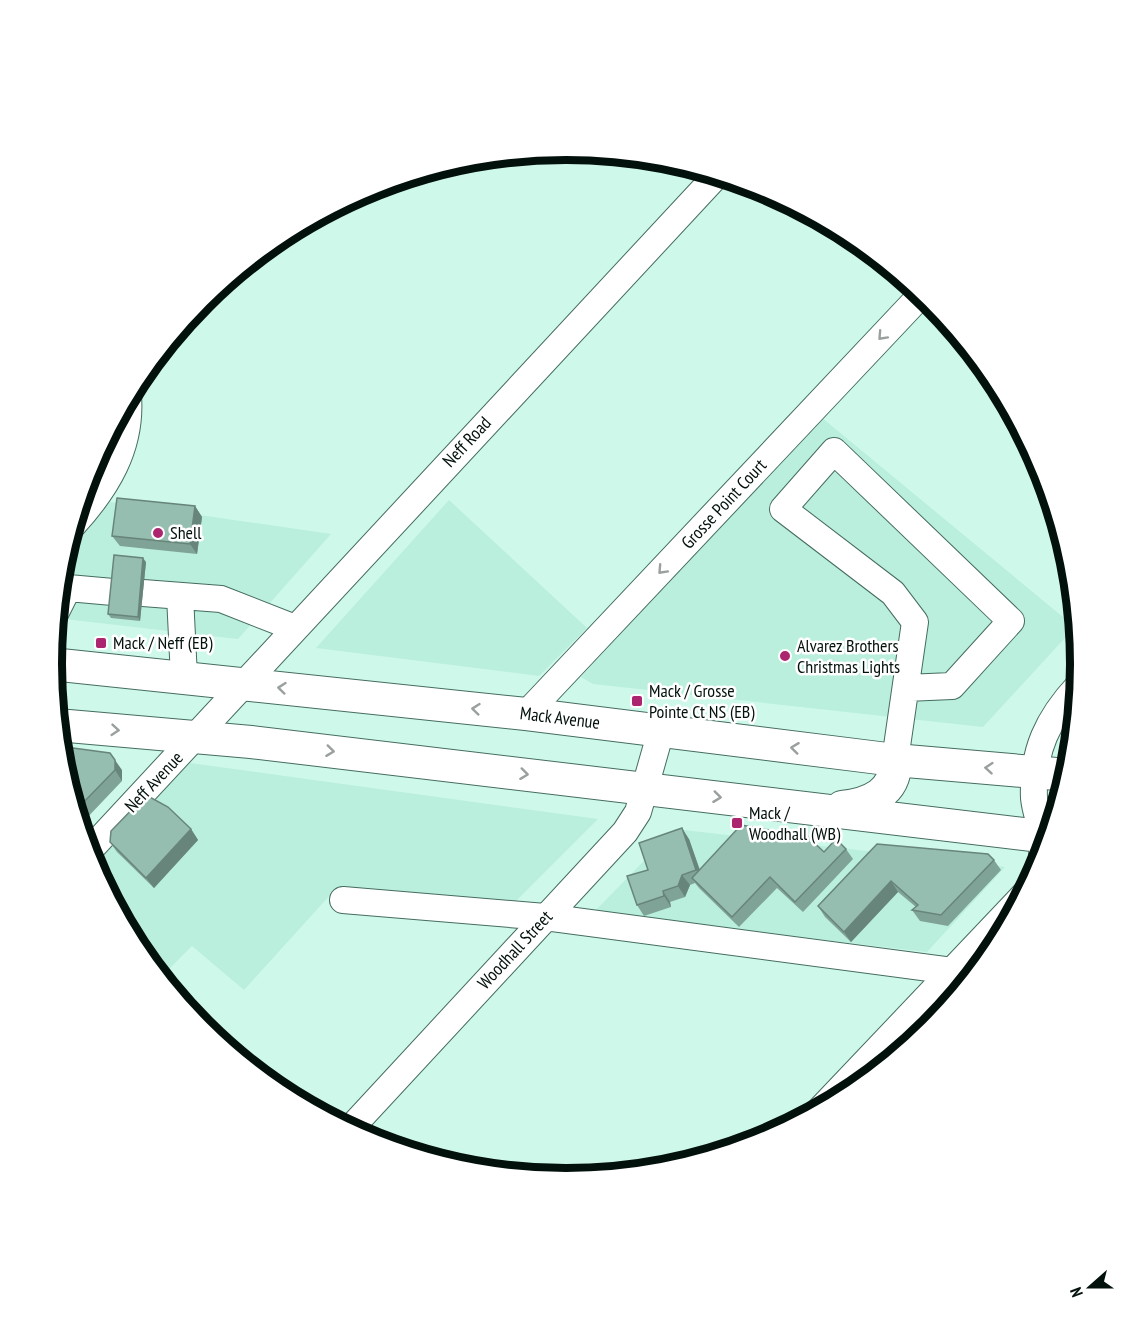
<svg xmlns="http://www.w3.org/2000/svg" width="1132" height="1329" viewBox="0 0 1132 1329" font-family="'PT Sans Narrow',sans-serif">
	<style>
		.built { fill: #baeedd }
		.lines { fill: none; stroke-linecap: round; stroke-linejoin: round }
		.minor-casing { stroke: #456c60; stroke-width: 28 }
		.major-casing { stroke: #456c60; stroke-width: 34 }
		.minor { stroke: #fff; stroke-width: 26 }
		.major { stroke: #fff; stroke-width: 32 }
		.wall { fill: #80a397 }
		.shaded-wall { fill: #68857b }
		.building { fill: #95beb0; stroke: #68857b; stroke-width: 1.5 }
		.oneway { stroke: #9aa09e }
		.poi-dot { fill: #ab266f; stroke: #fff; stroke-width: 2 }
		.labels { text-anchor: middle; stroke-width: 5; stroke-linejoin: round; paint-order: stroke }
		.street-label { font-size: 18px; fill: #03110c; stroke: #fff }
		.poi-label { font-size: 18px; fill: #03110c; stroke: #fff; text-anchor: start }
		.rim { fill: none; stroke: #03110c; stroke-width: 8 }
	</style>
	<rect width="100%" height="100%" fill="#cef9ea"/>
	<path class="built" d="M821,417l254,210 -92,100 -390,-43 -12,-7z
		M449,500l138,128 -48,48 -223,-28z
		M110,502l221,32 -93,105 -182,-21 9,-67z
		M190,763l408,56 -85,85 -182,-10 -87,96 -52,-44 -32,32 -22,-28 -45,-84z
		M675,829l330,38 -78,85 -334,-39z"/>
	<g class="lines">
		<g class="minor-casing">
			<path id="minor" d="M73,525c33,-36 59,-77 55,-129
				M143,593l78,6 74,29
				M180,596l4,81
				M56,612l12,-24 45,4
				M526,714l396,-420
				M895,760l20,-138 -22,-29 -110,-84 51,-58 177,170 -59,65 -46,2
				M87,853l630,-678
				M1042,862c0,-9 1,-19 0,-28 -2,-12 -7,-24 -8,-36 -2,-47 14,-80 45,-113
				M343,900l202,17 430,57
				M819,1111l206,-217
				M349,1130l276,-298 13,-20 23,-81"/>
		</g>
		<g class="major-casing">
			<path id="major" d="M51,664l475,50 369,46 173,15
				M57,725l194,17 798,95
				M842,807c27,-3 55,-14 53,-47"/>
		</g>
		<use href="#minor" class="minor"/>
		<use href="#major" class="major"/>
	</g>
	<path class="wall" d="M195,506l7,11 -5,37 -77,-8 -8,-10z
		M146,562l-6,59 -29,-3 -3,-4z
		M61,765l61,5v11l-38,40 -9,-9z
		M191,829l7,11 -44,48 -37,-36 -7,-10z
		M689,839l11,31 146,-21 7,10 -50,53 -26,-24 -38,39 -40,-39 -4,-5 -5,2 -5,12 -15,5 1,5 -27,9 -7,-11 11,-35z
		M877,844l117,16 7,10 -53,56 -28,-5 -8,-11 4,-3 -18,-15 -47,50 -26,-25 -7,-11z"/>
	<path class="shaded-wall" d="M195,506l7,11 -5,37 -7,-10z
		M143,558l3,4 -6,59 -2,-4z
		M115,760l7,10v11l-7,-11z
		M682,828l7,11 14,41 -7,-10z
		M191,829l7,11 -44,48 -8,-10z
		M682,875l8,10 -5,12 -7,-11z
		M891,881l7,11 -47,50 -7,-10z
		M663,891l7,11 1,5 -7,-11z"/>
	<path class="building" d="M117,498l78,8 -5,38 -78,-8z
		M114,555l29,3 -5,59 -30,-3z
		M73,748l37,5 5,7v10l-39,40 -2,-2 -14,-47z
		M146,795l22,12 23,22 -45,49 -36,-36 1,-11z
		M741,825l67,12 16,15 12,-13 10,10 -51,53 -25,-25 -38,40 -40,-39z
		M682,828l14,42 -14,5 -4,11 -15,5 1,5 -27,9 -10,-29 21,-6 -9,-27z
		M877,844l111,10 6,6 -53,55 -29,-5 6,-5 -27,-24 -47,51 -26,-26z"/>
	<defs><path id="oneway-chevron" d="M-2-3.5L2.5 0L-2 3.5" fill="none" stroke-width="1.6" stroke-linecap="round" stroke-linejoin="round" transform="scale(1.5)"/></defs>
	<g class="oneway">
		<use href="#oneway-chevron" transform="translate(882 336) rotate(133)"/>
		<use href="#oneway-chevron" transform="translate(662 570) rotate(133)"/>
		<use href="#oneway-chevron" transform="translate(282 688) rotate(-174)"/>
		<use href="#oneway-chevron" transform="translate(476 709) rotate(-174)"/>
		<use href="#oneway-chevron" transform="translate(115 730) rotate(5)"/>
		<use href="#oneway-chevron" transform="translate(795 748) rotate(-173)"/>
		<use href="#oneway-chevron" transform="translate(330 751) rotate(7)"/>
		<use href="#oneway-chevron" transform="translate(989 768) rotate(-175)"/>
		<use href="#oneway-chevron" transform="translate(524 774) rotate(7)"/>
		<use href="#oneway-chevron" transform="translate(717 797) rotate(7)"/>
	</g>
	<g class="poi-dot">
		<circle cx="158" cy="533" r="6"/>
		<rect x="95" y="637" width="12" height="12" rx="3"/>
		<circle cx="785" cy="656" r="6"/>
		<rect x="631" y="695" width="12" height="12" rx="3"/>
		<rect x="731" y="817" width="12" height="12" rx="3"/>
	</g>
	<g class="labels">
		<g class="street-label">
			<text transform="translate(467 442) rotate(-47)" y="6">Neff Road</text>
			<text transform="translate(724 504) rotate(-47)" y="6">Grosse Point Court</text>
			<text transform="translate(560 718) rotate(7)" y="6">Mack Avenue</text>
			<text transform="translate(154 782) rotate(-47)" y="6">Neff Avenue</text>
			<text transform="translate(515 950) rotate(-47)" y="6">Woodhall Street</text>
		</g>
		<g class="poi-label">
			<text x="170" y="539">Shell</text>
			<text x="113" y="649">Mack / Neff (EB)</text>
			<text x="797" y="652">Alvarez Brothers<tspan x="797" dy="21">Christmas Lights</tspan></text>
			<text x="649" y="697">Mack / Grosse<tspan x="649" dy="21">Pointe Ct NS (EB)</tspan></text>
			<text x="749" y="819">Mack /<tspan x="749" dy="21">Woodhall (WB)</tspan></text>
		</g>
	</g>
	<path d="M0 0H1132V1329H0ZM62 664a504 504 0 1 1 1008 0a504 504 0 1 1-1008 0Z" fill="#fff" fill-rule="evenodd"/>
	<path class="rim" d="M62 664a504 504 0 1 1 1008 0a504 504 0 1 1-1008 0Z"/>
	<g transform="translate(1090 1287) rotate(249)" stroke="#ffffff" stroke-width="4.5" paint-order="stroke">
	<path d="M0-4.5L10 22L0 15L-10 22Z" fill="#03110c"/>
	<text y="-9" font-size="16" font-weight="bold" text-anchor="middle" fill="#03110c">N</text>
	</g>
</svg>
